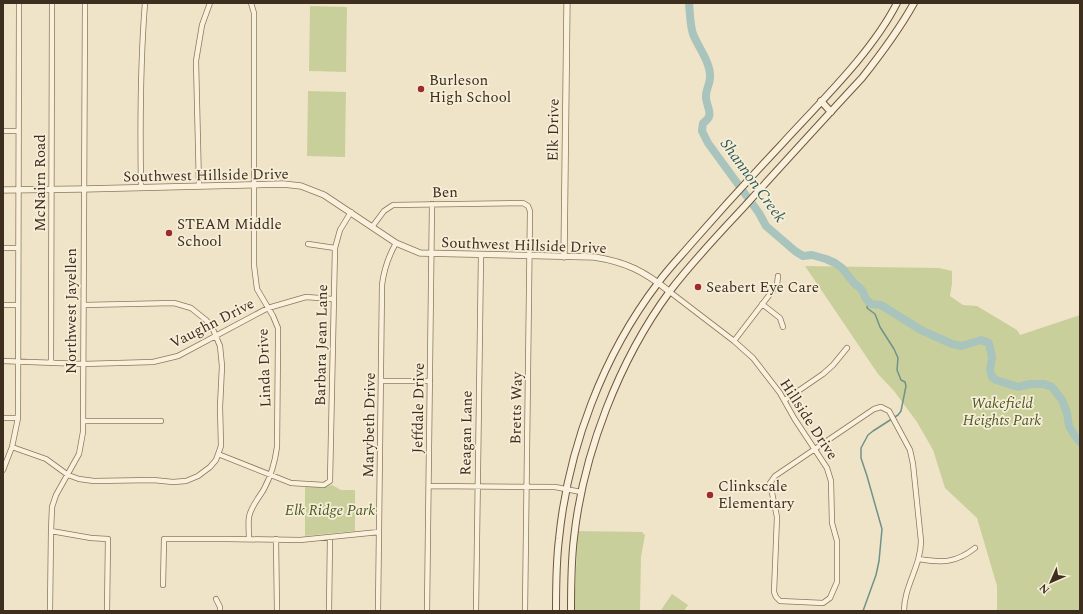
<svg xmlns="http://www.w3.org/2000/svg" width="1083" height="614" viewBox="0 0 1083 614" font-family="Spectral,serif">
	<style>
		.green { fill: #c9cf9b }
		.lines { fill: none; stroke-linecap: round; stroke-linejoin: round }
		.stream { stroke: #6f938a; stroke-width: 1.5 }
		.river { stroke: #a9c4bc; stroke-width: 8 }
		.minor-casing { stroke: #8d765c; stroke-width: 6 }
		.tertiary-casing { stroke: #8d765c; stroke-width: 7 }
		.secondary-casing { stroke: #6f573f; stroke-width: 8 }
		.minor { stroke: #faf1dc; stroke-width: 4.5 }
		.tertiary { stroke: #faf1dc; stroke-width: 5.5 }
		.secondary { stroke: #faf1dc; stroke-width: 6 }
		.poi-dot { fill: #9e2a2b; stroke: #f7eed8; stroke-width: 1.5 }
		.labels { text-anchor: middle; stroke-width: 3.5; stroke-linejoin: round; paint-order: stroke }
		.poi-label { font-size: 15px; fill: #3d2e20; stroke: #f7eed8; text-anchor: start }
		.street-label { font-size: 15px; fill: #3d2e20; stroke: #f7eed8 }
		.park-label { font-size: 15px; font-style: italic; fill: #4d5a26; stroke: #f7eed8 }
		.water-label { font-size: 16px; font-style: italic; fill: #2f5d5a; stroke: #f7eed8 }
	</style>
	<rect width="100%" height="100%" fill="#f0e4c8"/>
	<path class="green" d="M310,6l37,1 -1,65 -37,-1z
		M308,91l38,1 -1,65 -38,-1z
		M805,266l134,2 13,3v13l-2,12 13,9 14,1 40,24 3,5 60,-20v296h-83v-25l-20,-68 -32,-30 -12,-38 -16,-28 -23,-31 -16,-17z
		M332,485l9,5h14v41l-50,5v-49h20z
		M578,531l64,1 3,3 -4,22 -1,54h-66z
		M672,594l16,11 -4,6h-21l-2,-1z"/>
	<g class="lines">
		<path class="stream" d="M863,611l13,-36 3,-14 3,-32 -15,-53 -6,-18v-10l7,-13 5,-4 25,-16 3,-4 5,-25 -1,-4 -4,-2 -4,-10 1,-12 -4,-9 -14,-22 -5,-13 -8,-6 1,-7"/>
		<path class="river" d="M689,3c1,10 1,22 4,31 5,13 18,29 17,43 0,8 -5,14 -4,21 1,11 9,17 -3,25l-1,8 6,12 51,70 7,13 29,25 8,5 9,-1 14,4 9,4 7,5 12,15 8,7 4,9 5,5 10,1 40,25 31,14 9,2 20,-6 8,3 3,14 -2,13 2,7 4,3 22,7 12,-3h14l8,3 10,13 5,13 2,13 6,10 5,6"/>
		<g class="minor-casing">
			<path id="minor" d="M3,131h15
				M199,186l-3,-125 6,-36 8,-22
				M141,187c-1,-61 -1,-122 4,-184
				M372,227l12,-16 9,-6 130,-2 5,3 2,5 -5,400
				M308,244l27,4
				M3,248h15
				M670,292l64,49 19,17 27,35 14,25 33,50 4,13 1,42 5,18v41l-7,16 -7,5 -43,-2 -4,-4 -2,-5 3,-75 -7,-34 5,-7 99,-67 7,-2 8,4 21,39 3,14 8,77c0,25 -17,45 -17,70
				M762,304l18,14 3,9
				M3,305h15
				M734,341l43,-56 1,-9
				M3,361l80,3 70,-2 25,-6 90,-48 38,-11 27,2
				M51,362l1,-359
				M381,381h49
				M785,400l38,-26 10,-9 14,-17
				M3,418h15
				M83,421h78
				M12,447l34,12 22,16 11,4 15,2 59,-1 20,2 13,-1 12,-5 12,-9 6,-7 5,-14 -1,-39 2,-41 -2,-20 -8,-19 -6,-7 -15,-12 -17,-5 -90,2
				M218,454l73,29 33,2 6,-4 5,-233 5,-18 11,-18
				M3,470l9,-23 6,-29 1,-415
				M429,486l126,1 26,5
				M51,531l40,7 17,1 -1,72
				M249,539c0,-7 -1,-16 0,-22 2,-11 10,-19 15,-28 7,-13 11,-27 13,-42l1,-104v-15l-5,-12 -16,-27 -3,-24v-252l-3,-10
				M276,539l1,72
				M919,559c23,4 37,4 56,-11
				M163,585l1,-46h63l73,1 79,-8
				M216,599l4,8v4
				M50,611l1,-80 1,-24 4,-12 23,-41 4,-22 2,-429
				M329,611l1,-74
				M378,611l4,-326c2,-16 6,-28 14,-42
				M427,611l5,-407
				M476,611l5,-356"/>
		</g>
		<g class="tertiary-casing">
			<path id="tertiary" d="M3,190l81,-1 199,-5 18,2 23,9 72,48 24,10 174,4c32,5 50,14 76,35
				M564,257l3,-254"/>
		</g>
		<g class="secondary-casing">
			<path id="secondary" d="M821,101l10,11
				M556,611c0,-24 0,-48 3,-72 9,-91 44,-184 99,-256 10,-14 22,-26 33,-39 29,-33 59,-66 90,-99 38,-42 90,-91 116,-142
				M571,611c0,-24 0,-49 3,-73 9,-84 45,-178 96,-247 22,-29 48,-56 73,-83 39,-43 79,-87 119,-130 19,-24 37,-48 52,-75"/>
		</g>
		<use href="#minor" class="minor"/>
		<use href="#tertiary" class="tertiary"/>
		<use href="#secondary" class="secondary"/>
	</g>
	<g class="poi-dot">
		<circle cx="421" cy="89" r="4"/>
		<circle cx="169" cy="233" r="4"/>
		<circle cx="698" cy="287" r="4"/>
		<circle cx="710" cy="495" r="4"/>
	</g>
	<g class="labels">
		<g class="poi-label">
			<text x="429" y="85">Burleson<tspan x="429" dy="17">High School</tspan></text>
			<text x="177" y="229">STEAM Middle<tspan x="177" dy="17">School</tspan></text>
			<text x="706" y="292">Seabert Eye Care</text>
			<text x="718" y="491">Clinkscale<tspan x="718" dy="17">Elementary</tspan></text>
		</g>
		<g class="street-label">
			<text transform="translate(553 130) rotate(-89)" y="5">Elk Drive</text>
			<text transform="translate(206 175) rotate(-1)" y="5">Southwest Hillside Drive</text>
			<text transform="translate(40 183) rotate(-90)" y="5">McNairn Road</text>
			<text transform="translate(445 192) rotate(-1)" y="5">Ben</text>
			<text transform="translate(524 245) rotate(2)" y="5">Southwest Hillside Drive</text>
			<text transform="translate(71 311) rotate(-90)" y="5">Northwest Jayellen</text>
			<text transform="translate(212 323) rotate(-27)" y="5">Vaughn Drive</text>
			<text transform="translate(321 345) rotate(-89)" y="5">Barbara Jean Lane</text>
			<text transform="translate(264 368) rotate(-92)" y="5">Linda Drive</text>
			<text transform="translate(418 408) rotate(-89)" y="5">Jeffdale Drive</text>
			<text transform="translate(516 408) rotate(-89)" y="5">Bretts Way</text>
			<text transform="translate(809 419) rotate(57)" y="5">Hillside Drive</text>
			<text transform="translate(369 425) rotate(-89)" y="5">Marybeth Drive</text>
			<text transform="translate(466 433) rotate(-89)" y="5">Reagan Lane</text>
		</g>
		<g class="park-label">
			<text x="1002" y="408">Wakefield<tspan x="1002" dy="17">Heights Park</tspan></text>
			<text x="330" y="515">Elk Ridge Park</text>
		</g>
		<g class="water-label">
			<text transform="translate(754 180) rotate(54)" y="6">Shannon Creek</text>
		</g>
	</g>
	<rect width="1083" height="614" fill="none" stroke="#3d2e20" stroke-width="8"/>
	<g transform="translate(1051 582) rotate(225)" stroke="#f7eed8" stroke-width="3" paint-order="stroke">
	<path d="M0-3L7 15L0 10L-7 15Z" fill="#3d2e20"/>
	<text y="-6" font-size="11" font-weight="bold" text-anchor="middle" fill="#3d2e20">N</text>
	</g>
</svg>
